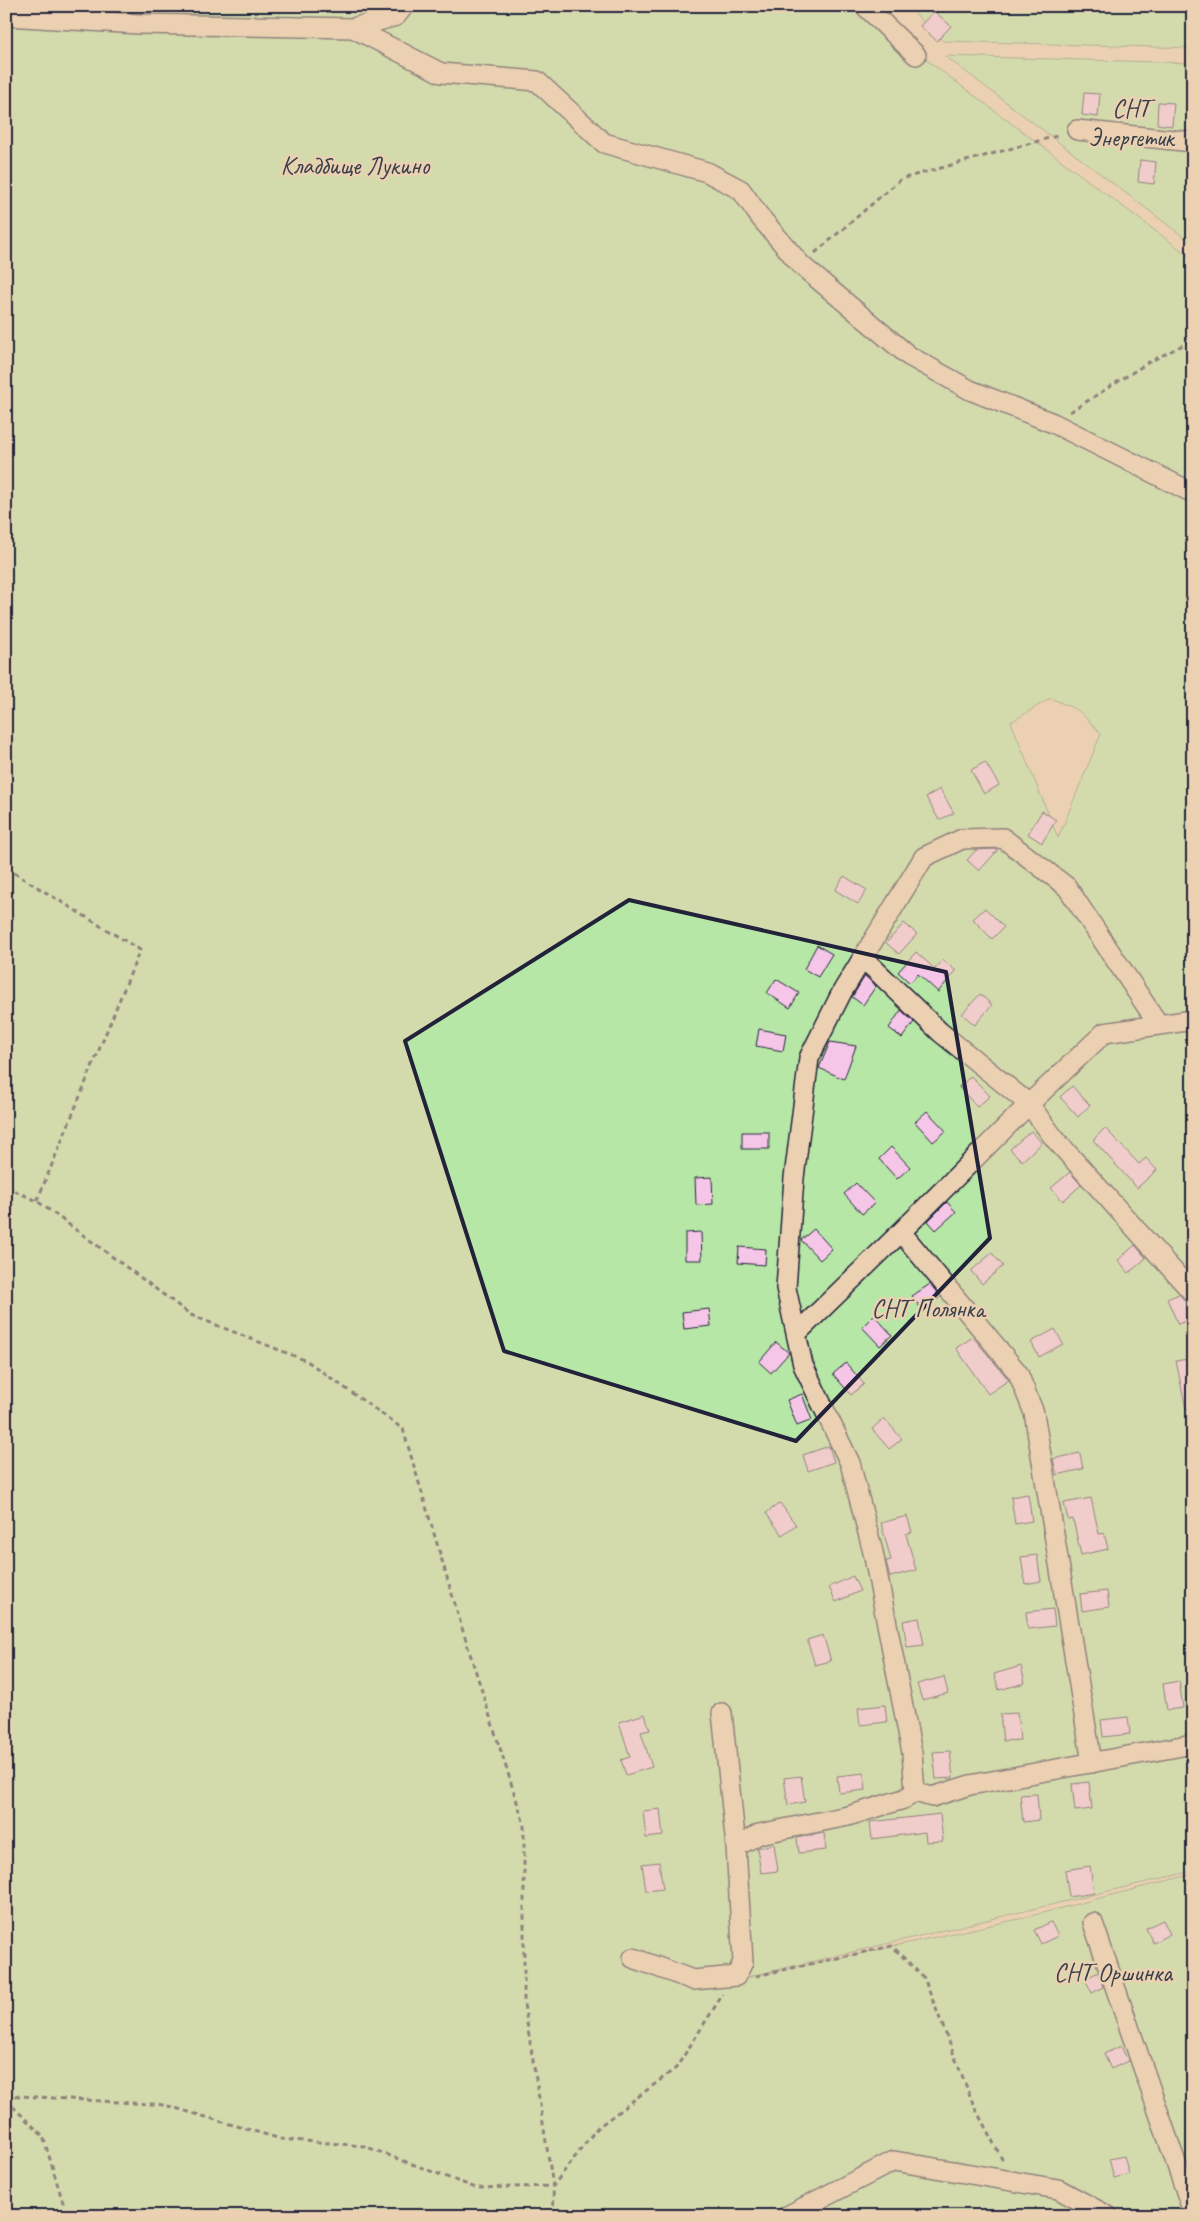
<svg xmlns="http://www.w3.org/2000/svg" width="1199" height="2222" viewBox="0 0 1199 2222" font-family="Caveat,sans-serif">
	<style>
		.green { fill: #b7e7a6; stroke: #6c8470; fill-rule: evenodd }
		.building { fill: #f6c6e8; stroke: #22223b }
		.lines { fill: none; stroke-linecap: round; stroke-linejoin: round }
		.minor-casing { stroke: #22223b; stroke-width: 22 }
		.path { stroke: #22223b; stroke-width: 3; stroke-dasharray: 5 4; stroke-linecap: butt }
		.minor { stroke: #ebd1b2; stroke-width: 19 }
		.marked { fill: none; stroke: #22223b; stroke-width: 4; stroke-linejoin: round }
		.labels { text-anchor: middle; stroke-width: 5; stroke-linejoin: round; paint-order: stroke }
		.park-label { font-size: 25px; fill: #38404b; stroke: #ebd1b2 }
	</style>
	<rect width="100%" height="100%" fill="#ebd1b2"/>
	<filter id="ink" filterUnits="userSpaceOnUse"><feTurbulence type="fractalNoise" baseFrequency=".02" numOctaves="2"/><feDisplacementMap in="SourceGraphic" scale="10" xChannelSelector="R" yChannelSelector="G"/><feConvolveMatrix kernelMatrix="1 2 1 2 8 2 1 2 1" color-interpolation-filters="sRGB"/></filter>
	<g filter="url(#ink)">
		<path class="green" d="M6,6h867l55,55 265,198v1612l-484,115 310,-67 174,-45v342h-1187zM1051,698l28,13 22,23 -43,104 -47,-116z
			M907,6h286v42l-250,-7z
			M945,56l248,7v181z"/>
		<path class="building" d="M934,11l17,15 -14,15 -17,-15z
			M1084,93l16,1 -2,23 -16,-2z
			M1158,102l16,1 -2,23 -15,-2z
			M1140,160l16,2 -2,22 -16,-2z
			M985,762l14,23 -15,9 -13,-24z
			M940,789l14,24 -15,7 -13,-23z
			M1042,811l14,9 -14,23 -14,-9z
			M996,849l1,2 -18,20 -12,-11 9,-10z
			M844,876l23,14 -9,14 -23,-14z
			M985,908l19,19 -12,12 -19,-20z
			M904,923l13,11 -18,20 -13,-11z
			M817,945l15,9 -14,23 -14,-8z
			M916,952l19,17 8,-9 13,11 -18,21 -20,-18 -8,9 -12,-11z
			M865,976l11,10 -13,19 -11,-8z
			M776,979l23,14 -9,15 -23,-15z
			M980,994l12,11 -17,20 -13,-11z
			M901,1010l13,12 -12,16 -13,-10z
			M759,1029l27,5 -3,17 -27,-5z
			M830,1042l26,4 -12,33 -25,-11z
			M971,1076l19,20 -13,11 -18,-20z
			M1072,1086l18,19 -12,12 -18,-20z
			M927,1111l19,20 -13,11 -18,-20z
			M1105,1128l34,36 7,-6 11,12 -20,18 -44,-48z
			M1031,1131l11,12 -20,18 -12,-12z
			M742,1132h27v17h-27z
			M891,1147l19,20 -13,12 -18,-20z
			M1070,1172l11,13 -18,16 -12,-13z
			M712,1177l1,27 -17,1 -1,-27z
			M856,1183l19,20 -13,11 -18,-20z
			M947,1202l9,10 -20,18 -8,-9z
			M814,1229l18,20 -12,11 -19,-20z
			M701,1232l1,28h-17v-27z
			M1135,1245l11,13 -17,15 -11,-13z
			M739,1247l27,2 -1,16 -27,-2z
			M992,1253l11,13 -21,18 -11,-13z
			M930,1284l11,13 -19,13 -10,-14z
			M1179,1294l7,8 7,16 -15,6 -11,-25z
			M709,1309l2,17 -27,3 -2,-17z
			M874,1315l18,20 -12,11 -18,-19z
			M1055,1329l8,15 -24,13 -8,-15z
			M973,1337l36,43 -21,14 -32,-46z
			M776,1342l13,11 -18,20 -12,-11z
			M1193,1358v51h-7l-10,-48z
			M846,1363l18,21 -13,11 -18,-21z
			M802,1394l10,26 -15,6 -10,-26z
			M884,1418l18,21 -13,10 -17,-20z
			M829,1446l5,16 -26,9 -5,-16z
			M1080,1453l3,16 -26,6 -4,-16z
			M1028,1494l4,27 -17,3 -4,-27z
			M1091,1498l8,36 5,-1 4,16 -27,6 -8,-36 -5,1 -4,-17z
			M780,1503l16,22 -14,10 -16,-22z
			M907,1516l5,16 -6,2 10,36 -26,7 -4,-16 5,-1 -10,-37z
			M1037,1555l4,26 -16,3 -4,-27z
			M853,1576l7,15 -24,11 -7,-15z
			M1107,1591l2,16 -27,4 -2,-17z
			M1053,1609l2,17 -27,3 -2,-17z
			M919,1618l5,27 -17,2 -4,-26z
			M823,1635l8,26 -16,4 -8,-25z
			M1021,1666l4,17 -26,7 -5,-16z
			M944,1677l4,16 -26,7 -5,-16z
			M1179,1681l4,27 -16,2 -4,-26z
			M885,1705l2,17 -27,3 -2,-17z
			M1017,1713l3,27 -17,1 -3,-27z
			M645,1714l5,16 -9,2 11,35 -26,8 -5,-15 9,-3 -11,-35z
			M1128,1717l2,17 -27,3 -2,-17z
			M950,1751l3,27 -17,1 -3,-27z
			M864,1773l2,17 -27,3 -2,-17z
			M801,1776l4,26 -17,3 -4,-27z
			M1089,1782l3,27 -17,2 -3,-27z
			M1037,1794l2,26 -16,2 -3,-27z
			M660,1809l3,27 -17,2 -3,-27z
			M940,1814l3,27 -17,1 -1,-10 -53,7 -2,-17z
			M824,1833l2,17 -27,3 -2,-15z
			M774,1844l4,27 -17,2 -4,-25z
			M659,1862l4,27 -17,2 -4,-27z
			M1090,1866l4,27 -25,4 -4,-27z
			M1163,1920l7,14 -17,9 -7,-15z
			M1051,1922l7,14 -17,8 -7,-14z
			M1098,1972l5,15 -11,6 -7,-14z
			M1121,2046l7,15 -17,8 -7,-15z
			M1124,2156l5,18 -15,4 -5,-19z"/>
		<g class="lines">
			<g class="minor-casing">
				<path id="minor" d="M865,6l51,49
					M6,16l133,8 214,4 43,-12 8,-10
					M353,28l88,45 96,8 67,62 103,29 34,18 19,27 41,48 108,91 61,34 83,33 140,70
					M1077,130l116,12
					M863,958l77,74 89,72 25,34 139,155
					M901,1232l117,141 16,40 58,350
					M796,1334l105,-102 128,-128 75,-71 89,-13
					M722,1713l14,134
					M915,1792l-3,-39 -39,-201 -23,-89 -47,-98 -17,-77 8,-110 15,-120 33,-66 82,-135 38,-18 41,-1 64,49 92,138
					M1093,1923l100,289
					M633,1958l60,22 43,-4 7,-14 -7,-115 23,-13 89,-18 56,-17 11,-7 17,5 38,-12 223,-41
					M787,2216l107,-55 164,28 50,27"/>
			</g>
			<path class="path" d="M815,253l86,-74 159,-44
				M1070,412l79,-50 44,-22
				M6,868l134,82 -103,251
				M6,1187l31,14 154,114 116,46 96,68 59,199 62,196v180l29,182 1,30
				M756,1976l136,-30 32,32 50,128 29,55
				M6,2095l159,10 116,34 83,7 112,42 77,-2 44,-58 79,-60 47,-74
				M6,2100l37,36 24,80
				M6,2215l4,1"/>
			<use href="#minor" class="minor"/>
		</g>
	</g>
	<path d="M0 0H1199V2222H0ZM629,900l317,72 44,266 -194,203 -292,-90 -99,-310z" fill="#ebd1b2" fill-opacity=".55" fill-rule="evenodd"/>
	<path class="marked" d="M629,900l317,72 44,266 -194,203 -292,-90 -99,-310z"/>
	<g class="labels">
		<g class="park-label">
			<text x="1131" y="117">СНТ<tspan x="1131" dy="29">Энергетик</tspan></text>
			<text x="355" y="174">Кладбище Лукино</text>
			<text x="928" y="1317">СНТ Полянка</text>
			<text x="1113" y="1981">СНТ Оршинка</text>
		</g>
	</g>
	<rect width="1199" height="2222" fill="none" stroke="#ebd1b2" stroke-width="25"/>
	<rect x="12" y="12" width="1174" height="2197" fill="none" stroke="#22223b" stroke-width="2" filter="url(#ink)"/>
</svg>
